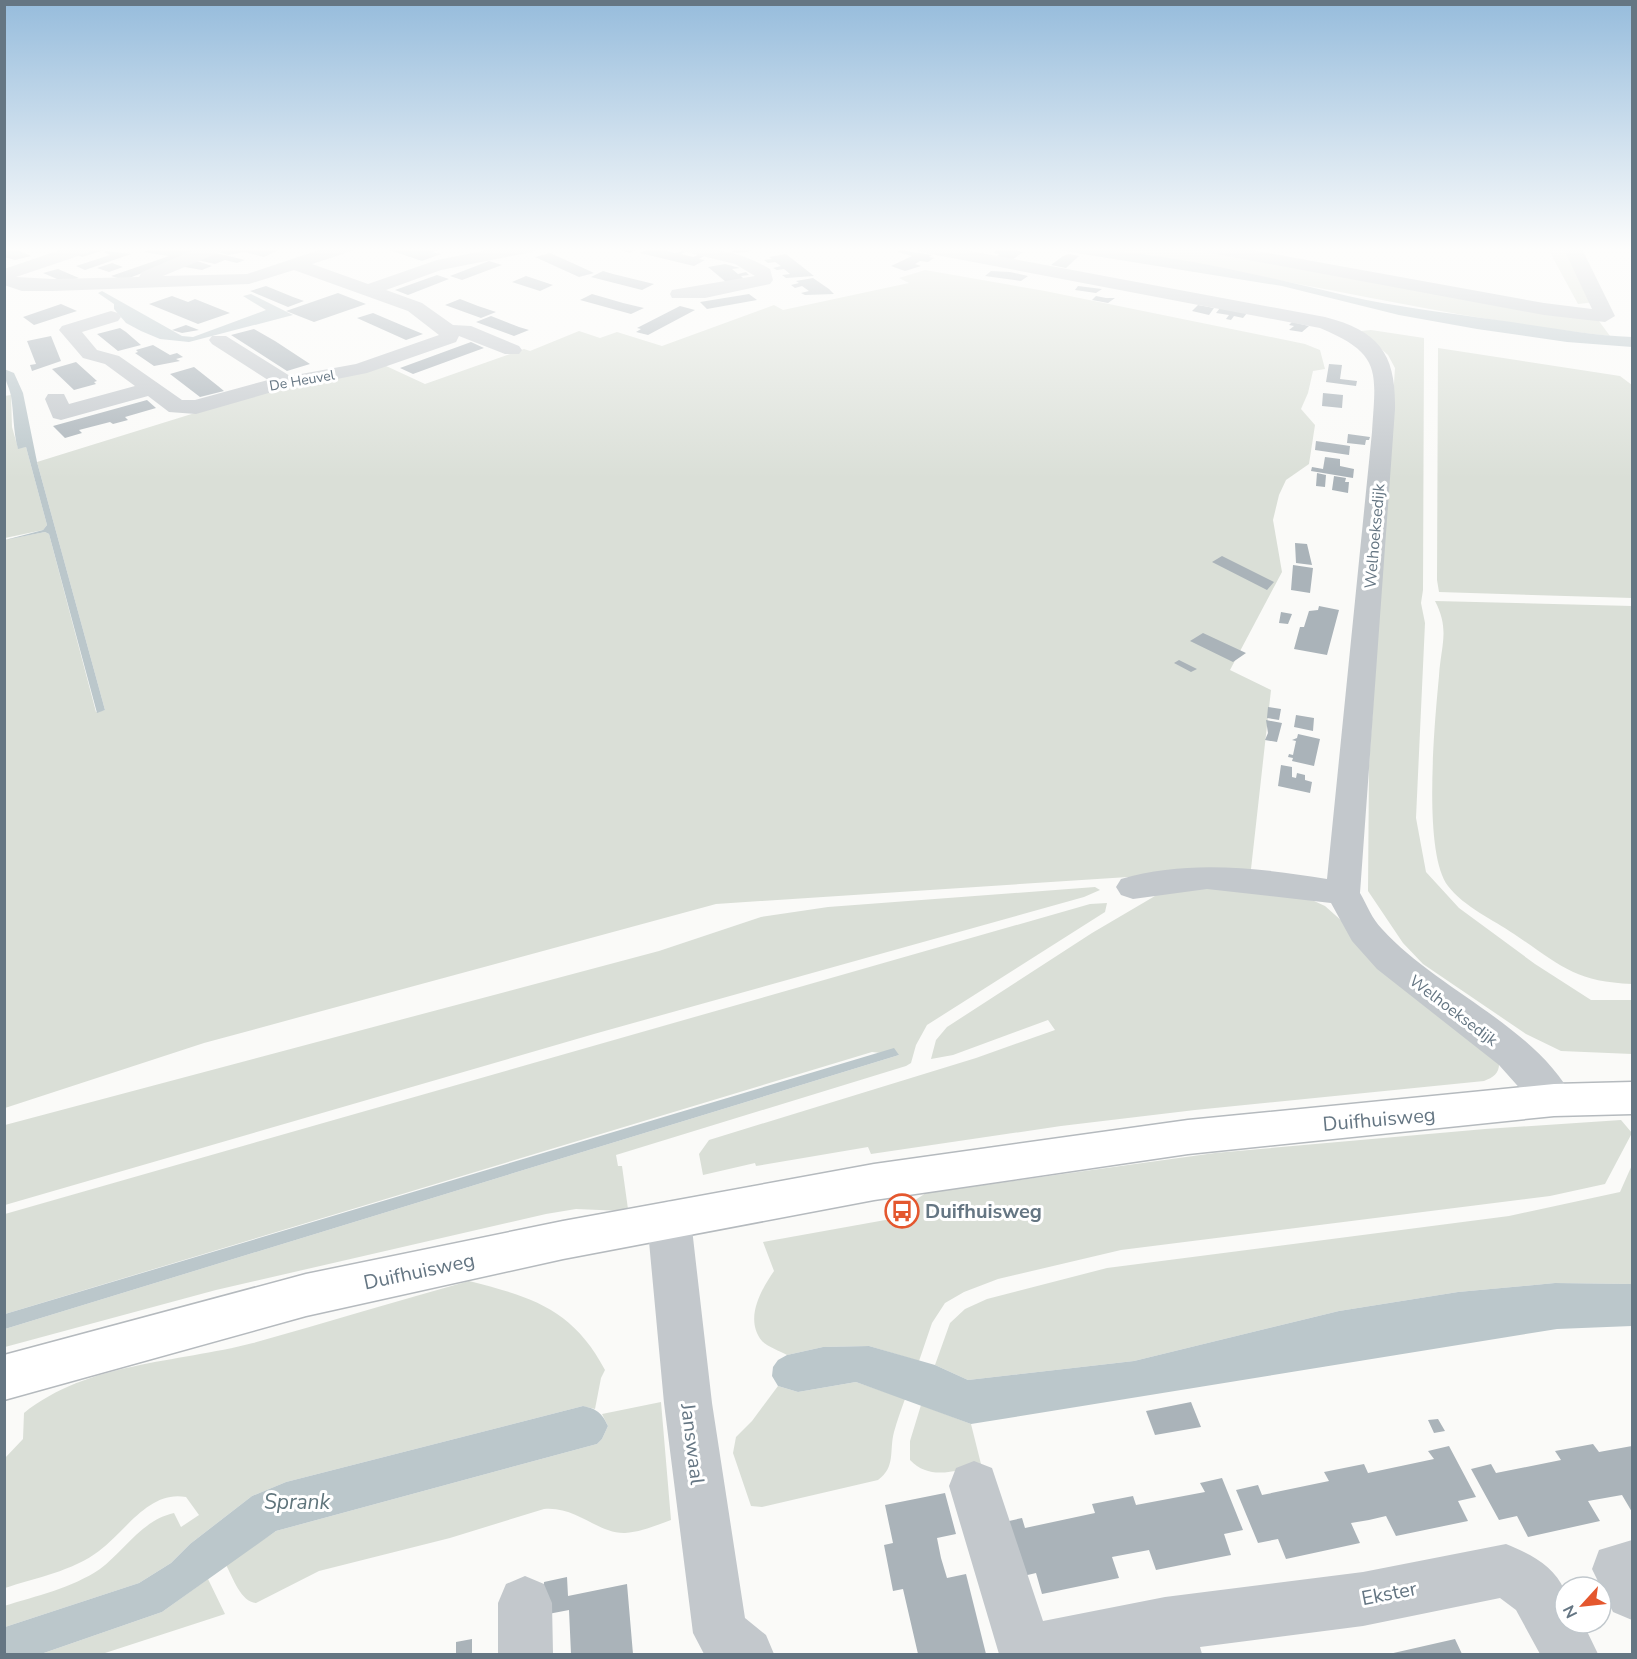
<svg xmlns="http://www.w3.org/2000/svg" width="1637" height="1659" viewBox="0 0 1637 1659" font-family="'Nunito Sans',sans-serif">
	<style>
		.green { fill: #dadfd7 }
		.water { fill: #bbc7cb }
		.building { fill: #aab3b9 }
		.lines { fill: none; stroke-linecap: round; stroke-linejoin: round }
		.major-casing { stroke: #b5babe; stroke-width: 3 }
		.minor { fill: #c3c8cc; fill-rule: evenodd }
		.major { fill: #fff; fill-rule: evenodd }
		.labels { text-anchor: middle; stroke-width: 6; stroke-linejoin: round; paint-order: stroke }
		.far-street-label { font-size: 14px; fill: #657683; stroke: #fff }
		.street-label { font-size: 16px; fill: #657683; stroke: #fff }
		.near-street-label { font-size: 20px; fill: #657683; stroke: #fff }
		.near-poi-label { font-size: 20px; font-weight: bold; fill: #657683; stroke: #fff; text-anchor: start }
		.near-water-label { font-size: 21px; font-style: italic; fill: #60757c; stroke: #fff }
	</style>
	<rect width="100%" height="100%" fill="#fafaf8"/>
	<path class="green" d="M1085,247h102l42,7 367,63 14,19c-177,-19 -350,-65 -525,-89z
		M1547,247h21l28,55 -18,2z
		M925,270l120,21 260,53 15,6 5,19 -12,2 -5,22 -7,16 14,16 -6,39 -23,16 -7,15 -6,25 9,52 -52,98 41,20 -21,188 -51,-3 -71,2 -412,27 -512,139 -199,65 -1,-568 41,-8 4,2 47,178 9,-2 -68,-248 229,-71 118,-26 41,19 99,-35 6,2 49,-20 21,7 17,-6 45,14 112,-41 9,5 126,-27 -10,-5z
		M1371,330l53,8 -1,252 -2,13 4,20 -9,195 10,54 33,36 76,56 56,36h41v54l-71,-3 -35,-17 -103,-70 -20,-21 -35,-52 1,-125 26,-398 -7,-13 -27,-24z
		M1438,348l182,28 12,9v213l-193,-6 -2,-12z
		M11,395l1,32 6,21 8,-1 21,78 -4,5 -38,8 -1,-142z
		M1435,601l197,5v378c-57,-2 -72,-19 -118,-50 -20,-14 -50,-27 -66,-48 -26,-34 -13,-166 -9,-210 2,-31 11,-46 -4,-75z
		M1172,886l118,4 35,16 174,155c1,12 -5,16 -15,20l-289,29 -134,16 -190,28 -3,-7 -112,19 -1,-3 -52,12 -4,-21 10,-14 267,-82 79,-28 -7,-10 -95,35 -22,4 5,-19 11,-13 145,-94z
		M1095,887l5,3 -16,7 -490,137 -589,171v-80l654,-174 102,-34 67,-10z
		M1107,903l-2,9 -178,113 -11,20 -5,18 -5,3 -290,89 2,11h4l6,43 -5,2 -47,-2 -30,5 -330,76 -211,57v-18l894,-274 -27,-3 -867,262v-100l1085,-310z
		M1621,1120l11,13 -27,51 -55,12 -429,54 -123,29 -34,13 -19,11 -13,20 -13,38 -50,-15 -46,1 -36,8c-7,-4 -19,-8 -25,-14 -18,-22 -1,-51 12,-70l-11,-29 139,-25 -2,-7 26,-17 289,-40 270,-24z
		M1632,1165v119l-77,-1 -97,9 -119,19 -205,50 -166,19 -33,-15 15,-42 15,-14 22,-10 120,-31 402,-52 111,-24z
		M469,1281c63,16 104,28 136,89l-4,8 -6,31 -12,-3 -297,76 -34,14 -62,48 -19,19 -32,20 -134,44 -1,-21c32,-10 68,-18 96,-37 24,-18 42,-49 74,-56l7,14 18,-12 -13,-18c-37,-7 -60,34 -87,54 -26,20 -64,27 -94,37v-130l18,-19 1,-26c64,-51 152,-50 229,-70 72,-20 144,-42 216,-62z
		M856,1382l49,17c-4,11 -8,22 -11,33 -5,19 2,35 -16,48l-116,27 -11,-1 -18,-53 3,-16 16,-16 26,-35 20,6z
		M661,1402l10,118c-14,5 -30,12 -46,13 -27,1 -48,-27 -81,-24l-94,29 -131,33 -63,32c-15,-1 -23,-25 -30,-38l50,-34 321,-87 5,-5 6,-13 -6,-12z
		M921,1405l50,19 10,40c-25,7 -51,17 -71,-4v-19z
		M208,1579l17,35 -123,40h-61l121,-42z"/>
	<path class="water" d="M1039,247c105,0 208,25 309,49 49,11 99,17 149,24 45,6 90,15 135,17v10l-65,-5 -90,-13 -78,-14 -117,-29z
		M102,291l80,45 11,1 73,-27 -23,-14 8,-2 42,21 -104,27 -29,-3 -19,-8 -15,-8 -12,-14v-5l-16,-11z
		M4,369l10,4 9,20 14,69 68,248 -8,3 -48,-179 -4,-2 -40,8 38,-10 4,-5 -21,-78 -8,2c-5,-18 -4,-35 -7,-53 -2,-10 -7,-16 -7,-27z
		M894,1048l5,7 -894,274v-15z
		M1555,1283l77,1v42l-75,3 -586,95 -115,-42 -58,10 -20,-6 -6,-10 1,-9 5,-7 9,-5 36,-8 46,-1 66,19 33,15 166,-19 205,-50 119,-19z
		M583,1406c14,3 19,7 25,20l-6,13 -5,5 -321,87 -114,81 -121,42h-36v-27l134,-44 32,-20 19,-19 62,-48 34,-14z"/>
	<path class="building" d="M4,247h16l-4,2 15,7 -16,4 -11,-3z
		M96,247l16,1 -30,9 -6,-3z
		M149,247h23l25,5 -73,28 -13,-4 58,-20 -26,-4 7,-2z
		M223,247h50l8,2 -17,8 -19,-5 -17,3 -14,-4z
		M440,247l3,1 -10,4 8,2 -19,7 -39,-13z
		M612,247h31l-14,6z
		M652,247l17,1 -5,2 11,3 8,-2 3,1 -5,2 12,3 5,-2 6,1 -5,3 6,1 -11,6 -54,-13z
		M731,247h27l-10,5 -11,1 -6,-1 5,-3z
		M1001,248l22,4 -11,8 -16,-3 3,-3 -6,-1z
		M900,250l32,5 -3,2 5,1 -6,4 -8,-1 -5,3 6,2 -16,5 -14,-5 21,-10 -15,-4z
		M107,251l24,3 -46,16 -9,-4 34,-11 -7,-3z
		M212,252l33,8 -8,3 -12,-3 -10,4 -22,-5z
		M550,253l29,13 15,7 -15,4 -44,-20z
		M786,254l9,7 19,15 -28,2 -4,-3 8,-1 -6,-5 -7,1 -4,-2 8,-2 -6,-4 -7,1 -4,-3 8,-1 -3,-2z
		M1069,254l10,2 -13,12 -15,-3 12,-9z
		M191,260l9,2 12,4 -10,4 -23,-4z
		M489,261l13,4 -40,15 -12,-4z
		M112,263l11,4 -14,5 -12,-4z
		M725,264l15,4 -8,1 6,5 8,-2 3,3 -8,1 3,3 -18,3 -18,-15z
		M58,269l21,9 -15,4 -21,-9z
		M603,271l10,3 41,10 -12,6 -51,-13z
		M991,271l19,1 18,4 -7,5 -36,-5z
		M437,275l12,4 -41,16 -13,-5z
		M526,276l27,9 -13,6 -28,-9z
		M813,278l16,11 5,5 -29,1 -4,-2 8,-2 -7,-5 -7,2 -4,-3 8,-2 -3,-2z
		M266,286l27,11 11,4 -16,6 -38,-16z
		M1078,286l24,3 -6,4 -21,-3z
		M338,293l28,11 -52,18 -28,-11z
		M592,294l31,9 21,5 -13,6 -51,-14z
		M749,294l8,6 -50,9 -7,-7z
		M172,296l16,6 7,-3 35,14 -32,11 -49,-20z
		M1096,296l10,2h9l-7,5 -16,-3z
		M460,299l18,7 18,6 -15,6 -36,-13z
		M61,304l16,7 -43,14 -11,-8z
		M1198,305l16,3 -5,7 -17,-4z
		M680,306l15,4 -47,25 -12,-3 5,-3 -4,-1z
		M1220,308l27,5 -4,5 -9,-2 -3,4 -5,-1 3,-4 -13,-2z
		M373,313l33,14 17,7 -17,6 -49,-22z
		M491,316l28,11 10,3 -15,6 -38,-14z
		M1292,322l17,4 -7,6 -13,-2 5,-4 -5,-1z
		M186,325l13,5 -17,3 -10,-3z
		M120,328l6,4 15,13 -23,6 -21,-17z
		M254,329l21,12 35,23 -23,7 -56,-36z
		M51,336l10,25 -29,10 -2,-6 6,-1 -9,-23z
		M471,342l13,6 -71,26 -13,-6z
		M153,345l17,10 7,-2 6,4 -7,2 4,2 -26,5 -19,-13 3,-1 -2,-2z
		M76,362l21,19 -3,1 2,2 -22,6 -22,-21z
		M1329,364l13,1 -2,14 17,2 -1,5 -30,-4z
		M194,367l24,19 6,5 -24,6 -30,-23z
		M1323,393l20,2 -1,13 -20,-2z
		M147,400l9,8 -31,9 3,3 -15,4 -3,-2 -31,8 3,3 -17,5 -12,-12z
		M1348,434l22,3 -1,3h-3l-1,5 -18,-2z
		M1316,441l34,5 -1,9 -34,-5z
		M1325,457l15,2v7l14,3 -1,9 -42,-7 1,-4 11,2z
		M1317,473l9,2 -1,12 -9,-1z
		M1334,476l12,2 -1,4h4l-1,11 -16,-3z
		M1295,543l12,1 5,21 -16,-2z
		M1222,556l52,26 -7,8 -55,-28z
		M1293,565l20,3 -3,25 -19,-3z
		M1319,606l20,4 -12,45 -33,-6 6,-22h4l5,-16 9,-1z
		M1281,612l11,2 -4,10 -9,-1z
		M1203,633l43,20 -13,9 -43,-21z
		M1179,660l18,9 -6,3 -17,-9z
		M1268,707l13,2 -2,11 -12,-2z
		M1296,715l18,3 -1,13 -19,-4z
		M1266,720l16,3 -5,19 -12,-2 3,-7z
		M1298,734l22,5 -6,27 -22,-5 1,-3 -5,-1 1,-3 4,1 3,-14 -4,-1 5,-2z
		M1281,765l11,2v10l4,1 1,-5 8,2v5l7,2 -2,11 -32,-7z
		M1191,1402l10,25 -46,8 -9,-24z
		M1438,1419l7,12 -11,2 -6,-13z
		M1593,1444l6,8 33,-6v66l-10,-17 -34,6 12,20 -72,16 -11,-21 -18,4 -28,-51 20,-5 5,9 65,-13 -6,-9z
		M1449,1446l27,51 -18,4 10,20 -72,15 -10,-20 -17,4 -18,3 9,20 -74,16 -8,-20 -20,4 -22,-53 22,-5 4,10 67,-14 -5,-9 40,-8 4,9 66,-14 -6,-8z
		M1222,1478l21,52 -19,4 7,21 -75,15 -7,-20 -37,7 7,21 -77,16 -6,-21 -21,5 -15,-55 22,-5 3,10 70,-15 -3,-9 41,-8 3,9 69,-13 -5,-9z
		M945,1493l11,41 -19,4 4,20 6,20 19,-4 20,80h-68l-15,-65 -10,2 -9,-46 9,-2 -8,-38z
		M567,1577l1,19 59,-12 6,70h-62l-2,-44 -26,5 1,-33z
		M472,1639v15h-16v-12z
		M1455,1639l7,15h-73z"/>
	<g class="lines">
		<g class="major-casing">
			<path id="major" d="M1632,1082v32l-78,2 -366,38 -314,46 -311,59 -257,57 -302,84v-45l302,-81 257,-53 311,-57 314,-44 366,-36z"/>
		</g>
		<path class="minor" d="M69,247h27l-3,4 -77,26 37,2 86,-2 3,-5 59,-25h25l-3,4 -60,25 84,-2 81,-27h27l-3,4 -40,13 56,20 69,-24 66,-13h38l-9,5 -91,18 -55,20 36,13 31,22 18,1 48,20 3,4 -3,4h-14l-46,-18 -3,6 -89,31 -95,19 -76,22 -27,-2 -21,-16 -87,24 -8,-2 -8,-19 3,-5h16l5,10 66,-18 -30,-22 -22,-6 -24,-28 3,-4 49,-15 7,2 3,4 -3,4 -36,11 15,18 22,6 63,44h13l73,-20 -56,-36 -3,-4 3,-4h14l64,40 66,-12 83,-29 -31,-24 -114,-41 -45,14 -196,7h-31l-18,-6v-16z
			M679,247c34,0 62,5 91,22l3,11 -3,4 -65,14h-33l-2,-4 2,-4 83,-14 -20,-12 -53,-13z
			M911,247h38l376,70c55,14 71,38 70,92l-35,484c7,12 12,26 22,36 55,61 154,97 192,171l-6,11 -14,5 -14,-5 -41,-46 -122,-96 -25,-28 -21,-38 -124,-14 -74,10 -12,-4 -5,-8 5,-8c68,-20 138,-11 206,0l45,-447c4,-62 10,-78 -52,-104l-400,-76z
			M1196,247h39l309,56 48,6 -29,-62h18l34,69 -10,6 -61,-7 -339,-63z
			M669,1201l15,6 7,13 21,183 33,215 21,17 8,19h-70l-11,-21 -29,-230 -17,-183 7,-13z
			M974,1461l18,7 51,153 122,-24 198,-25 143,-28c22,9 49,22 58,46 4,9 1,23 1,33h18l15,31h-58l-24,-44 -16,-12 -137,28 -163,21 2,7h-203l-50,-168 7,-18z
			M1632,1540v80l-19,-8 -21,-43 7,-19z
			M525,1576l19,8 8,19 1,51h-55v-51l8,-19z"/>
		<use href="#major" class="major"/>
	</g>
	<linearGradient id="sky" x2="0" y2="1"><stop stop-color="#96bcdc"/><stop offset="0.52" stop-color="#fdfdfc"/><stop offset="1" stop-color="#fdfdfc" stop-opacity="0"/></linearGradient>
	<rect width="1637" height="479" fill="url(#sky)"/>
	<defs>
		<g id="bus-ring" transform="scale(1.725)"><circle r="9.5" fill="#fff" stroke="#e4572e" stroke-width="1.5"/><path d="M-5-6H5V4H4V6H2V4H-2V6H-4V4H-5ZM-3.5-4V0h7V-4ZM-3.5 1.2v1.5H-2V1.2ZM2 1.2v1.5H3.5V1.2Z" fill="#e4572e"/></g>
	</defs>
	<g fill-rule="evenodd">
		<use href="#bus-ring" x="902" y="1211"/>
	</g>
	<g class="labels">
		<g class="far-street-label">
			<text transform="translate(302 380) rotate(-10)" y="5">De Heuvel</text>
		</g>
		<g class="street-label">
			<text transform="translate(1374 536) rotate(-85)" y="6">Welhoeksedijk</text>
			<text transform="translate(1454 1010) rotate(37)" y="6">Welhoeksedijk</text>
		</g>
		<g class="near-street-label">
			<text transform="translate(1379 1119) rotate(-5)" y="7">Duifhuisweg</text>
			<text transform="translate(419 1271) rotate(-12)" y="7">Duifhuisweg</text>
			<text transform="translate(693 1444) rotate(83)" y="7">Janswaal</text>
			<text transform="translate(1389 1593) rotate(-11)" y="7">Ekster</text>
		</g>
		<g class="near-poi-label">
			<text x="925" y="1218">Duifhuisweg</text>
		</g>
		<g class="near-water-label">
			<text x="297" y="1509">Sprank</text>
		</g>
	</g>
	<rect width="1637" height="1659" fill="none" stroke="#657683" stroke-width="12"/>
	<g transform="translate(1583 1605) rotate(243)"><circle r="28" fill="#ffffff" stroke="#c1c8cd" stroke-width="1.5"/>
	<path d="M0-4.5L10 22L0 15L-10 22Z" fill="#e4572e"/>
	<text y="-9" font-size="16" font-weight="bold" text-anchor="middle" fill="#657683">N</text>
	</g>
</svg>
